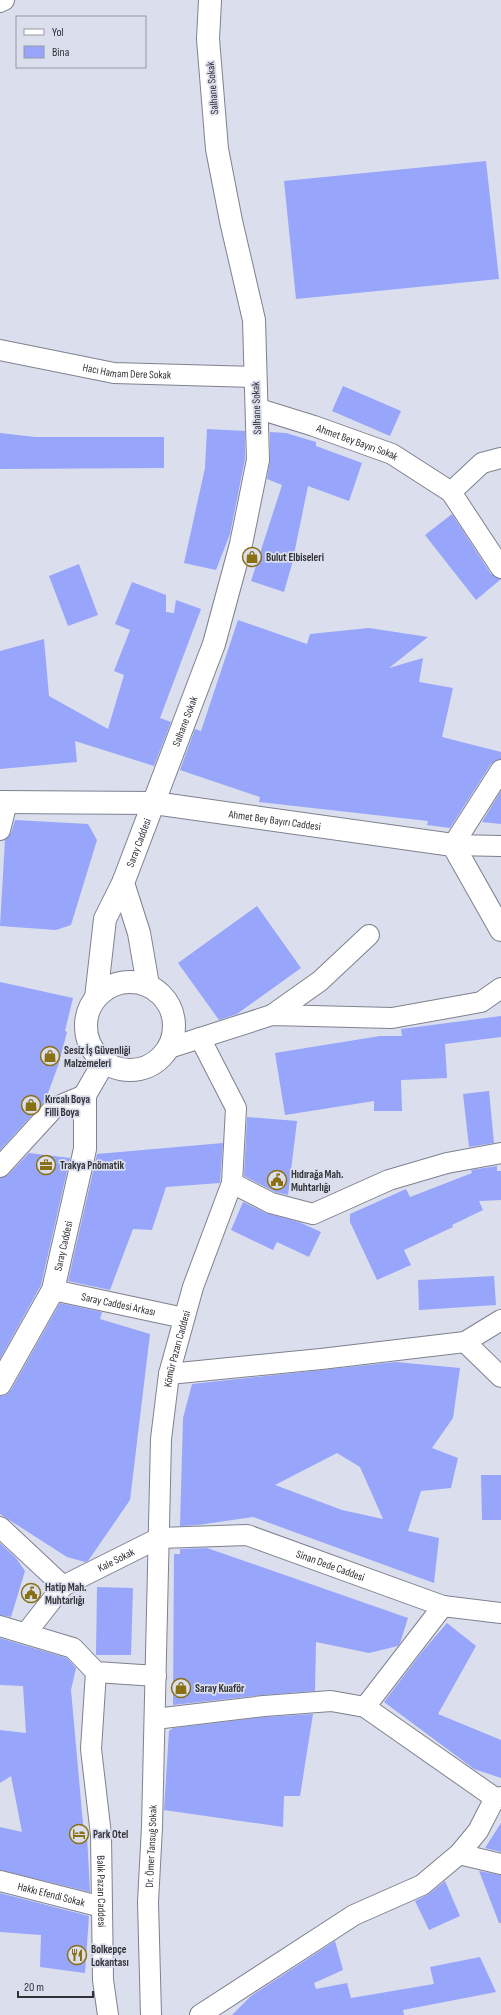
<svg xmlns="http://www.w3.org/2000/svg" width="501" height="2015" viewBox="0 0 501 2015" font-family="'Sofia Sans Condensed',sans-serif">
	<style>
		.building { fill: #97a5fb; fill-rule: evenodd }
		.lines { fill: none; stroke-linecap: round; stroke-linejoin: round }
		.minor-casing { stroke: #7f818e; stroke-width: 22 }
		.tertiary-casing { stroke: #7f818e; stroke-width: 24 }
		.secondary-casing { stroke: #7f818e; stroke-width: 24 }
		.minor { stroke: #fff; stroke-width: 20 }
		.tertiary { stroke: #fff; stroke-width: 22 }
		.secondary { stroke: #fff; stroke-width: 22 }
		.labels { text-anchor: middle; stroke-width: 3.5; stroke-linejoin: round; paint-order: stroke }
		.street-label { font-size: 11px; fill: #303237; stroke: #dbdeec }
		.poi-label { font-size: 11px; font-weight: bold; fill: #303237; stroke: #dbdeec; text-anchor: start }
	</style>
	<rect width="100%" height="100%" fill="#dbdeec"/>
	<path class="building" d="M486,161l13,118 -203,20 -12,-118z
		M343,386l58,25 -11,25 -58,-25z
		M207,429l38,2v28l-15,75 -14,36 -32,-7 21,-95z
		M270,432l16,1 30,9v4l46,17 -13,38 -41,-15 -16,78 -8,28 -33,-11 31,-96 -15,-6 3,-19z
		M0,433l35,4h129v31l-164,1z
		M452,514l39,60 10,5 -25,21 -51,-65z
		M79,564l19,51 -30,11 -19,-50z
		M132,582l34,13v17l8,1 2,-13 25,9 -41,109 11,4 -17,44 -79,-25 2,21 -77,7v-118l44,-12 5,57 59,33 16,-54 -10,-4 16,-41 -15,-6z
		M238,620l69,24 3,-10 59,-6 59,9 -39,31 34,-10 -4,24 34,6 -11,49 59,15v7l-10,5 -41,64 -23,-3 1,-4 -169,-19 1,-5 -80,-27 15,-41 6,2z
		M501,791v33l-19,-2z
		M15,820l73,4 9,16 -26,85 -15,5 -56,-4 5,-86 6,-7z
		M257,906l44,62 -64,46 -18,6 -41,-57z
		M0,982l73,16 -8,33 2,1 -9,34 -13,35 -45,49z
		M501,1016v21l-56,7 2,34 -46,2 1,31h-28v-10l-89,14 -10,-62 105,-17h22l-1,-7z
		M489,1091l5,52 -25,4 -6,-53z
		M247,1117l50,4 -9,74 -13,-3 -31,-16z
		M223,1143l-3,40 -54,4 -14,43 -19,-1 -23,61 -42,-9 29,-127z
		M29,1153l41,5 -29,127 -41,74v-181l8,-3z
		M497,1166v5h4v29l-22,1 4,9 -31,15 1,2 -49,23 7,15 -34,15 -27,-58v-8l56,-25 4,8 62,-24 -1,-3z
		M243,1202l23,11 33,9 22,10 -12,25 -32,-15 -4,8 -42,-20z
		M494,1276l2,29 -77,5 -1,-30z
		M60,1303l42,9 -2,7 50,15 -20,166 -42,61 -3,1 -18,-5 -67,-43v-118l6,-1 5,-5z
		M396,1362l64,6 -7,50 -21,30 26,10 -7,30 -30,3 -13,40 31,7 -5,45 -181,-66 -55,8 -18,1 3,-108 9,-34zM337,1453l23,14 23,52 -41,-9 -67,-25z
		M481,1475h20v45h-19z
		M0,1543l16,15 9,13 -14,46 -11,-2z
		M207,1548l201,70 -8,25 -2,3 -29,7 -53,-11 -1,49 -52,4 -90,10 1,-151h6v-5z
		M97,1587l36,1 -2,67h-35z
		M447,1623l29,23 -38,68 63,26v38l-27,-9 -90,-67 38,-50z
		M0,1638l67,20 9,10 -5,22 13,145h3l3,57 -90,-22v-43l22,5 -11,-56 -11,7v-53l26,3 -3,-47 -23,-1z
		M313,1714l-13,82h-16l-1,31 -119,-17 5,-79 4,-3 92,-11z
		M501,1823v29l-16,-4z
		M479,1871l22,4v48h-2z
		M445,1881l15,35 -31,14 -14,-29 14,-7z
		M0,1893l89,23 -4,57 -45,-6 1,-32 -41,-3z
		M335,1941l8,29 -29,13 2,6 31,-6 4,15 83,-14 -4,-17 50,-10 16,35 -93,18 1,5h-172l19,-19z"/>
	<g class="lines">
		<g class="minor-casing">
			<g id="minor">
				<path d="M0,2l4,-2"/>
				<path id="s1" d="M0,350l114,23 141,4"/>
				<path id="s2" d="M256,408l58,18 78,28 59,38 50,76"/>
				<path d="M451,492l31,-29 19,-5"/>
				<path d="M0,830l7,-28"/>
				<path d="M453,845l48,-75"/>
				<path d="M453,845l48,1"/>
				<path d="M272,1015l48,-34 49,-46"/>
				<path d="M169,1048l103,-33 120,3 89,-16 20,-14"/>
				<path d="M0,1167l54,-59 31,-13"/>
				<path d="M232,1183l39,20 42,11 76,-34 58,-17 54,-10"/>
				<path id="s3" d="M53,1290l131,28"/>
				<path d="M465,1342l36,35"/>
				<path d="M169,1374l152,-15 144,-17 36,-22"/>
				<path d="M0,1527l63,59"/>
				<path d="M0,1626l73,22 23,24 60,4"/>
				<path id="s4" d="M26,1633l37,-47 96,-48 88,-3 196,71 58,7"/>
				<path id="s5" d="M96,1672l-5,77 10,86 2,145 5,35"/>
				<path d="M365,1707l78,-101"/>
				<path d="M155,1719l109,-13 67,-5 34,6 130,91"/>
				<path d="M459,1854l42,10"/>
				<path id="s6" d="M0,1881l102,26"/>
				<path id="s7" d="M151,2015l-3,-113 4,-75 9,-388 8,-65 24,-87 39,-104 4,-75 -36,-70"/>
				<path d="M200,2015l154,-100 68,-30 37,-31 19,-23 17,-33 6,-1"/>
			</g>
		</g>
		<g class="tertiary-casing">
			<g id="tertiary">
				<path d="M123,883l16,50 9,52"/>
				<circle cx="130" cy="1026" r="44"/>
				<path id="s8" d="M96,998l9,-79 18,-36 91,-239 27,-100 17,-84 -4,-140 -23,-99 -14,-72 -9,-110 2,-39"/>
				<path id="s9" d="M0,1384l53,-94 32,-141v-54l19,-33"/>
			</g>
		</g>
		<g class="secondary-casing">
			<g id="secondary">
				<path id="s10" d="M0,802l154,1 299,42 48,85"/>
			</g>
		</g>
		<use href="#minor" class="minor"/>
		<use href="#tertiary" class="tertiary"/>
		<use href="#secondary" class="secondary"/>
	</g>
	<defs>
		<g id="shop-ring" transform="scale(1)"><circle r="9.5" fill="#dbdeec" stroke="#897012" stroke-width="1.5"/><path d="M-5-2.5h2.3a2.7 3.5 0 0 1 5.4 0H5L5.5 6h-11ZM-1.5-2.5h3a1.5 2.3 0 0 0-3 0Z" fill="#897012"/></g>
		<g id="office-ring" transform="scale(1)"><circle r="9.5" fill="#dbdeec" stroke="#897012" stroke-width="1.5"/><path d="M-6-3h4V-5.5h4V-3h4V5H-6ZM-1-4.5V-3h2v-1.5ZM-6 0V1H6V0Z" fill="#897012"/></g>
		<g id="civic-ring" transform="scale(1)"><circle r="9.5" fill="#dbdeec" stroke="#897012" stroke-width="1.5"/><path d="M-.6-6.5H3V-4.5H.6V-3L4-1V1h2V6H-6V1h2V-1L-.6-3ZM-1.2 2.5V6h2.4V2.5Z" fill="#897012"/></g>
		<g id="hotel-ring" transform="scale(1)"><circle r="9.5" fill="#dbdeec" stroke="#897012" stroke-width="1.5"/><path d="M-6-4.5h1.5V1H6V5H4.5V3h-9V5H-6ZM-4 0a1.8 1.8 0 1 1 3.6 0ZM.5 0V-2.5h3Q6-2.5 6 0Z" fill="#897012"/></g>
		<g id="restaurant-ring" transform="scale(1)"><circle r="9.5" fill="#dbdeec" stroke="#897012" stroke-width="1.5"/><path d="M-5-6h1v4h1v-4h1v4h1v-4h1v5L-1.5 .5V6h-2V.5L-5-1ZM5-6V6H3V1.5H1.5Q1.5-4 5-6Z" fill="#897012"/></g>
	</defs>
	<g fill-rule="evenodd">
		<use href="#shop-ring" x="252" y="557"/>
		<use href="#shop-ring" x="50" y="1056"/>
		<use href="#shop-ring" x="31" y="1105"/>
		<use href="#office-ring" x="46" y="1165"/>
		<use href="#civic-ring" x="277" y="1180"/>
		<use href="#civic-ring" x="31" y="1593"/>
		<use href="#shop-ring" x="181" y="1688"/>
		<use href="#hotel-ring" x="79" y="1834"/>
		<use href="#restaurant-ring" x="77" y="1955"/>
	</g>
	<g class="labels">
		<g class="street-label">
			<text transform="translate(212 88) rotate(-95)" y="4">Salhane Sokak</text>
			<text dy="4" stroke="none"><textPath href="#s1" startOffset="129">Hacı Hamam Dere Sokak</textPath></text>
			<text transform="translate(256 408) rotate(-92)" y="4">Salhane Sokak</text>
			<text dy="4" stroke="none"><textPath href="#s2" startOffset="107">Ahmet Bey Bayırı Sokak</textPath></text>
			<text dy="4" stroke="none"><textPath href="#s8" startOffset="293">Salhane Sokak</textPath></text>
			<text dy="4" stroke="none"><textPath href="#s10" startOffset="276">Ahmet Bey Bayırı Caddesi</textPath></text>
			<text dy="4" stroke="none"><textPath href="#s8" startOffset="163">Saray Caddesi</textPath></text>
			<text dy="4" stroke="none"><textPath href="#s9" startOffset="153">Saray Caddesi</textPath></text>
			<text dy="4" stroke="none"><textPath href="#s3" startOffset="67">Saray Caddesi Arkası</textPath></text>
			<text dy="4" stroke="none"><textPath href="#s7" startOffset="668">Kömür Pazarı Caddesi</textPath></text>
			<text dy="4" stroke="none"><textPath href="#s4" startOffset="119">Kale Sokak</textPath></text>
			<text dy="4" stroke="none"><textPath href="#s4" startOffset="344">Sinan Dede Caddesi</textPath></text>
			<text dy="4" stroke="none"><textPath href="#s7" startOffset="169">Dr. Ömer Tansuğ Sokak</textPath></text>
			<text dy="4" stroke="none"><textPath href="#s5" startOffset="220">Balık Pazarı Caddesi</textPath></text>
			<text dy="4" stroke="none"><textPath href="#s6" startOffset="53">Hakkı Efendi Sokak</textPath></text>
		</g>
		<g class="poi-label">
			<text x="266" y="561">Bulut Elbiseleri</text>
			<text x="64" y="1054">Sesiz İş Güvenliği<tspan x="64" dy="13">Malzemeleri</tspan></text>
			<text x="45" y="1103">Kırcalı Boya<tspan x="45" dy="13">Filli Boya</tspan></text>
			<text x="60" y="1169">Trakya Pnömatik</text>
			<text x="291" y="1178">Hıdırağa Mah.<tspan x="291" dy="13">Muhtarlığı</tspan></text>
			<text x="45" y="1591">Hatip Mah.<tspan x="45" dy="13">Muhtarlığı</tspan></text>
			<text x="195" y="1692">Saray Kuaför</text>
			<text x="93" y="1838">Park Otel</text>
			<text x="91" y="1953">Bolkepçe<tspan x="91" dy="13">Lokantası</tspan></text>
		</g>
	</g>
	<rect x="16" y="16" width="130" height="52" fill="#dbdeec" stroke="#9799a4"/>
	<rect x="24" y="29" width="20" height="6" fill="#ffffff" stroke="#9799a4"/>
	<text x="52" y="36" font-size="12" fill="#303237">Yol</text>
	<rect x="24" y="46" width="20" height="12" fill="#97a5fb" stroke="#9799a4"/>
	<text x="52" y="56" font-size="12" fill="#303237">Bina</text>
	<path d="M18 1991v6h75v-6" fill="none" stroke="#303237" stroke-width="2"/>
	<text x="24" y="1991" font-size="12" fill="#303237" stroke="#dbdeec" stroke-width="3" paint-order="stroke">20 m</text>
</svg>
